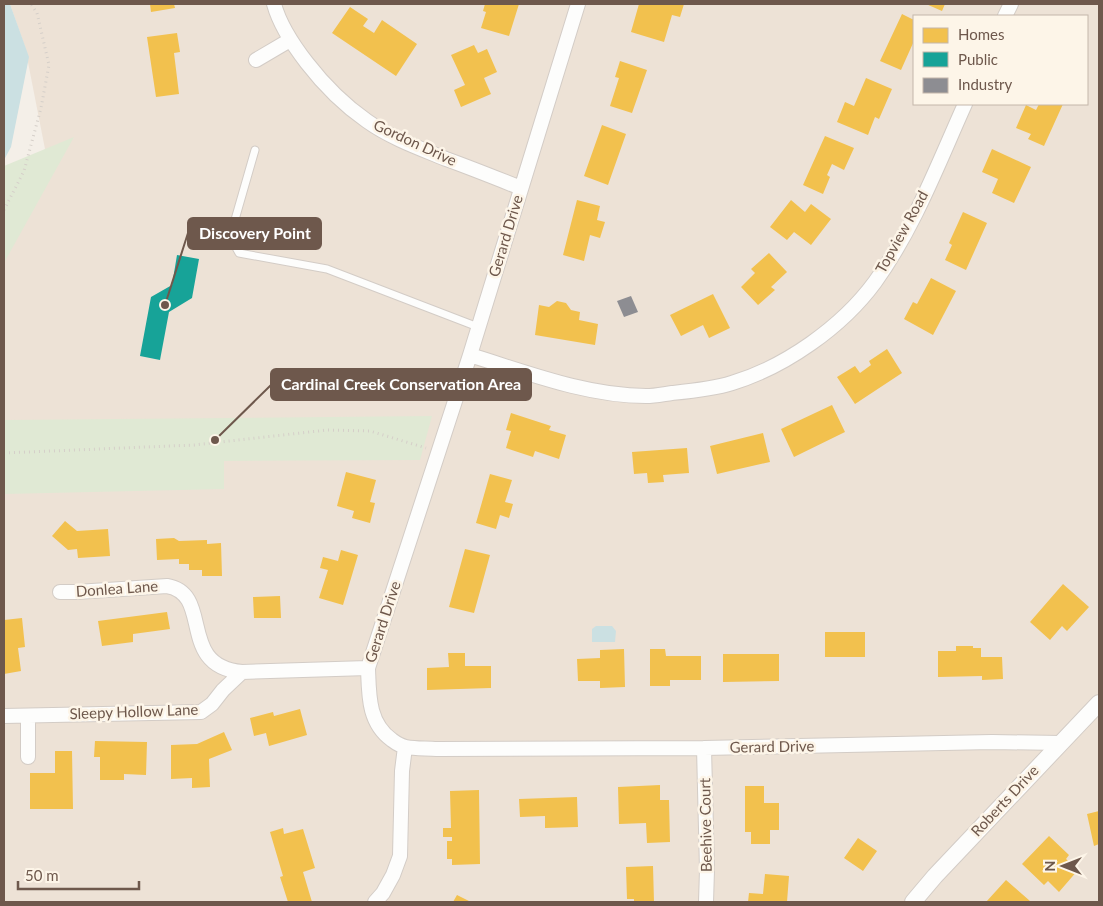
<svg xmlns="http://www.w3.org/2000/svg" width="1103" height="906" viewBox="0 0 1103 906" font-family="Lato,sans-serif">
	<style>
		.residential { fill: #ede2d6; fill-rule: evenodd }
		.green { fill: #e0e9d4 }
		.water { fill: #cbe0e2 }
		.homes { fill: #f2c14e }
		.public { fill: #17a398 }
		.industry { fill: #8d8d92 }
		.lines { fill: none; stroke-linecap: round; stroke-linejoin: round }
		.service-casing { stroke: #d3ccc6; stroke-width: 9 }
		.minor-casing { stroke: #d3ccc6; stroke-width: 16 }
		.tertiary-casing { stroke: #d3ccc6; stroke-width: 18 }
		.path { stroke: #d5cfc9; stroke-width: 3; stroke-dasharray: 1 4; stroke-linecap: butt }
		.service { stroke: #fdfdfc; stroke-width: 7 }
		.minor { stroke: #fdfdfc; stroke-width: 14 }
		.tertiary { stroke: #fdfdfc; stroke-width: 16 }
		.labels { text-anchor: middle; stroke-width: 5; stroke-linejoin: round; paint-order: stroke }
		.street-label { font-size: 15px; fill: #6e584c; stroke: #fdf5e8 }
		.leader { fill: none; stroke: #6e584c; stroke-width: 2 }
		.callout-dot { fill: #6e584c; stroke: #fdf5e8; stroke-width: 2 }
		.callout { fill: #6e584c; stroke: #6e584c; stroke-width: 2 }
		.callout-label { font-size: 16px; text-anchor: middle; font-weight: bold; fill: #fff }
	</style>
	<rect width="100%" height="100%" fill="#f4efe8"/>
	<path class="residential" d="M10,4h1089v898h-1095v-660l41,-93 -20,-102zM914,16h173v88h-173z"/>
	<path class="green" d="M74,137l-70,126v-97z
		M432,416l-12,44 -196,1v28l-220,5v-74z"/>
	<path class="water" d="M4,4h6l19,53 -18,90 -7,13z
		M596,626h16l4,5 -1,11h-23v-13z"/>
	<path class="homes" d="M150,4h24l1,4 -24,4z
		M485,4h34l-10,32 -28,-8 5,-16 -3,-1z
		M639,4h45l-4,13 -8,-2 -8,27 -33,-10z
		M926,4h19l-3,7z
		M350,7l18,12 -5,7 11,7 8,-13 35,24 -21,32 -64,-43z
		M902,14l12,6v21l-13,29 -21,-9z
		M177,33l3,19 -6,1 5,41 -23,3 -9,-60z
		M474,45l4,8 9,-4 10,23 -13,6 7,16 -30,13 -7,-17 11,-5 -14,-30z
		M620,61l27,9 -15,43 -22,-7 9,-28 -4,-1z
		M866,78l26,11 -13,30 -4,-2 -7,18 -31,-13 8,-20 9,4z
		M1039,104h24l-19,42 -16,-7 3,-5 -15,-6 10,-23 10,5z
		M602,125l24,9 -18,51 -24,-9z
		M825,136l29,12 -10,22 -12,-6 -5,11 3,2 -7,17 -20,-9z
		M992,149l39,18 -17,36 -22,-10 6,-14 -16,-7z
		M577,200l23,6 -3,14 8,2 -5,16 -10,-3 -6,26 -21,-6z
		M791,200l14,12 6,-8 20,15 -20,26 -17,-13 -7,8 -17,-13z
		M963,212l24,11 -21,47 -21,-10 7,-15 -3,-2z
		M769,253l18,19 -16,15 4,3 -17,15 -17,-18 14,-14 -4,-4z
		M931,278l25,13 -23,44 -29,-16 9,-17 4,2z
		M713,294l17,34 -21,10 -6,-13 -22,11 -11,-21z
		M557,301l9,2 5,7 9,2 -1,8 19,4 -3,21 -60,-10 4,-30 10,2z
		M887,349l15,24 -47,31 -18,-27 18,-11 5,7 11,-8 -2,-4z
		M832,405l13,27 -51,25 -13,-28z
		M511,413l40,13 -2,4 17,5 -7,24 -24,-8 -2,6 -27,-9 5,-17 -5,-1z
		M763,433l7,29 -53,12 -7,-28z
		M687,448l2,25 -26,2 1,7 -16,1 -1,-10 -13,1 -2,-22z
		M346,472l30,8 -6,22 5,1 -5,20 -18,-5 2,-7 -17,-5z
		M490,474l22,6 -7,22 8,2 -4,14 -9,-3 -4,14 -20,-6z
		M65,521l12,10 31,-2 2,27 -32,2 -1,-9 -9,1 -16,-14z
		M174,538l5,3 28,-1v4l14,-1 1,33h-20v-6h-13v-6h-10v-5l-22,1 -1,-21z
		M465,549l25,6 -16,58 -25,-6z
		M341,550l17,5 -15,50 -24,-7 9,-28 -8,-2 3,-11 15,4z
		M1063,584l26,23 -22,24 -5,-5 -12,14 -20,-18z
		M280,596l1,22h-27l-1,-21z
		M167,612l3,17 -37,5v8l-31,4 -4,-25z
		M22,618l3,29 -7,1 3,23 -17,3v-54z
		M825,632h40v25h-40z
		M956,646h17v2h8v9h21l1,22 -21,1v-4l-44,1v-26h18z
		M624,649l1,38 -25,1v-7h-22l-1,-22 23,-1v-8z
		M650,649h15l1,7h35v24h-31v6h-20z
		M448,653h17v13h26v22l-64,2v-22l22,-1z
		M723,654h56v27l-56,1z
		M300,709l7,26 -38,11 -3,-13 -12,3 -4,-18 23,-6 1,4z
		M224,732l8,18 -23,9 1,28 -18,1v-10l-21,1v-34l26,-1z
		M95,741l52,1 -1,33 -22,-1v6h-24v-23h-6z
		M55,751h17l1,58h-43v-36h25z
		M660,785v15h9l1,42 -23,1 -1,-20 -27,1 -1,-37z
		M745,786h19v17h15v27h-9v14h-19v-12h-6z
		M479,790l1,74 -28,1v-6h-5v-18h5v-4h-9v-9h8l-1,-37z
		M577,797l1,30 -33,1v-12l-25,1 -1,-18z
		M1099,811v33l-5,2 -7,-32z
		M283,828l1,6 19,-5 12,39 -12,4 9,30h-24l-8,-25 3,-1 -13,-44z
		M1049,836l20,19 -3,4 12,11 -19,22 -11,-11 -4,4 -22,-21z
		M858,838l19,13 -14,20 -19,-13z
		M653,866l1,36h-20v-3h-7l-1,-32z
		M765,874l24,2 -2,26h-39l1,-9 14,1z
		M1006,880l24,21 -1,1h-43z
		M457,895l14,7h-18z"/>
	<path class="public" d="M177,255l22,4 -7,39 -23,14 -9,48 -20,-4 11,-59 21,-12z"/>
	<path class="industry" d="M631,296l7,16 -14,5 -7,-16z"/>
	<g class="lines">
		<g class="service-casing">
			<path id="service" d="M255,150l-25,87 9,16 88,16 151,58"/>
		</g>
		<g class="minor-casing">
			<path id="minor" d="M274,4c6,22 19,41 33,59 17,22 37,42 60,58 24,17 52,27 79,38 25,9 50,19 75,29
				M578,4l-108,351 -102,313c1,27 0,55 24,72 4,3 9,6 14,7 10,2 21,1 31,2l267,-1 288,-6 68,1
				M1005,16l6,-12
				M256,60l34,-20
				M470,355c55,17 117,41 176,41 9,0 18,-2 26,-3 20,-2 41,-4 60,-10 53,-16 110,-56 143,-101 39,-54 63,-118 90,-178
				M60,592h17l90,-6c47,8 9,80 75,86
				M4,716l197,-4 11,-8 11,-14 19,-18 126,-4
				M28,716v41
				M704,748l3,122 -1,32
				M375,902l8,-9 10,-18 7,-19 2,-85 3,-24"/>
		</g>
		<g class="tertiary-casing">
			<path id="tertiary" d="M913,902l22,-26 164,-173"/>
		</g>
		<path class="path" d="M4,210l20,-39 17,-63 8,-43 -12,-52 -6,-9
			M4,453l190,-8 133,-15 43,1 56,17"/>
		<use href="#service" class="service"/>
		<use href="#minor" class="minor"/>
		<use href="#tertiary" class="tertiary"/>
	</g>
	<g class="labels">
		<g class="street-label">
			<text transform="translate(415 143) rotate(25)" y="5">Gordon Drive</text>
			<text transform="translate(902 232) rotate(-61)" y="5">Topview Road</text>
			<text transform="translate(506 236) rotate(-73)" y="5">Gerard Drive</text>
			<text transform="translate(117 589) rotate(-4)" y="5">Donlea Lane</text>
			<text transform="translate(383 622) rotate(-72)" y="5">Gerard Drive</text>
			<text transform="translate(134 712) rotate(-2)" y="5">Sleepy Hollow Lane</text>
			<text transform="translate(772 747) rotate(-1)" y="5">Gerard Drive</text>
			<text transform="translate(1005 801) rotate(-47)" y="5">Roberts Drive</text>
			<text transform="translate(706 825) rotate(-91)" y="5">Beehive Court</text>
		</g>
	</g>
	<path class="leader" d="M165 305L188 233M215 440L271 385"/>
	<g class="callout-dot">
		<circle cx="165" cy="305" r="5"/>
		<circle cx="215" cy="440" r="5"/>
	</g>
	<g class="callout">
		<rect x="188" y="218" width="133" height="31" rx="5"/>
		<rect x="271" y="369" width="260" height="31" rx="5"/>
	</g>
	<g class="callout-label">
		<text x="255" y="239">Discovery Point</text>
		<text x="401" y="390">Cardinal Creek Conservation Area</text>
	</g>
	<rect width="1103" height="906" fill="none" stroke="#6e584c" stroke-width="10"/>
	<rect x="913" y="15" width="175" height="90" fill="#fdf5e8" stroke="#c4b6aa"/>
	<rect x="923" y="28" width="25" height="15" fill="#f2c14e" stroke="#c4b6aa"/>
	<text x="958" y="40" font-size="15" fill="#6e584c">Homes</text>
	<rect x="923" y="52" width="25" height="15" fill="#17a398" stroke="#c4b6aa"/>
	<text x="958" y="65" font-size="15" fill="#6e584c">Public</text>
	<rect x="923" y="78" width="25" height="15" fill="#8d8d92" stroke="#c4b6aa"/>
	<text x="958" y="90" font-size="15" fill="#6e584c">Industry</text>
	<g transform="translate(1063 866) rotate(270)" stroke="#fdf5e8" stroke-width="4" paint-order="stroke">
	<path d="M0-4L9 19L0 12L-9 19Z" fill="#6e584c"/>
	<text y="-8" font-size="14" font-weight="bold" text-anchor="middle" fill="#6e584c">N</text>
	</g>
	<path d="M18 881v8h121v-8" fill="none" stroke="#6e584c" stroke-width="2.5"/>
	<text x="25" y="881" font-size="15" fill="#6e584c" stroke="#fdf5e8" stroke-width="4" paint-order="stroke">50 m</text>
</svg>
